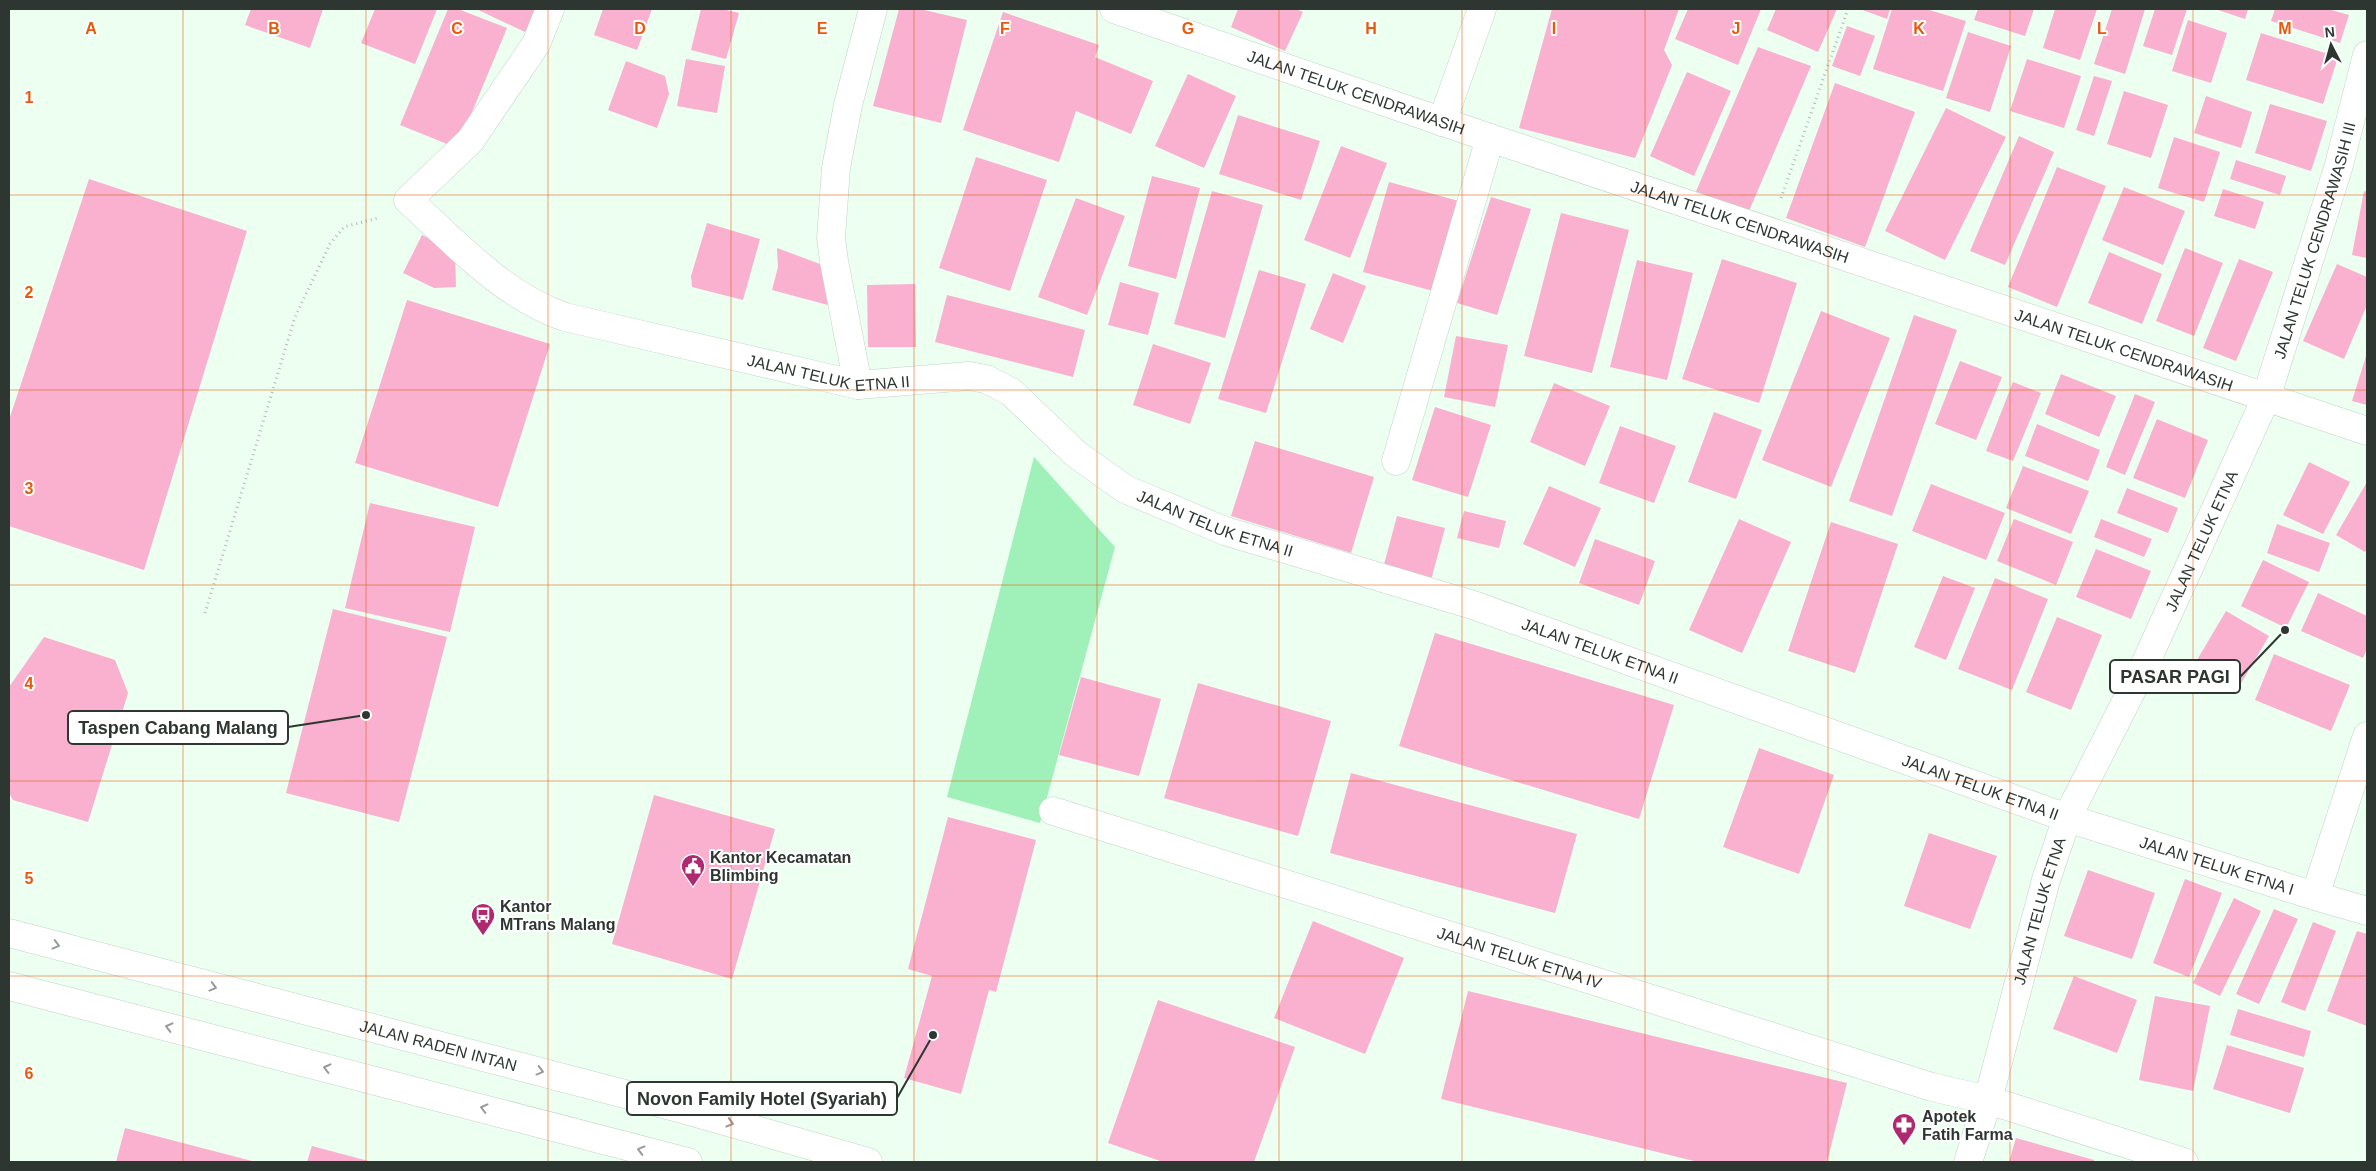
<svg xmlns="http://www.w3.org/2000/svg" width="2376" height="1171" viewBox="0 0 2376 1171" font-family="Helvetica,sans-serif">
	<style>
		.green { fill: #a0f1b9 }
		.building { fill: #f9b1cf }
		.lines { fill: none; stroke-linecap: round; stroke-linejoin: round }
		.minor-casing { stroke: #bed5c4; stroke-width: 29 }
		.highway-casing { stroke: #bed5c4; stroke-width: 29 }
		.path { stroke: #aebeb2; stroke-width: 3; stroke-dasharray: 1 4; stroke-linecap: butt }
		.minor { stroke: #fff; stroke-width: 28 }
		.highway { stroke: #fff; stroke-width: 28 }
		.oneway { stroke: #969a98 }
		.grid { fill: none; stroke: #e8590c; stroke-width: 1; stroke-opacity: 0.55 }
		.labels { text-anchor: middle; stroke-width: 4; stroke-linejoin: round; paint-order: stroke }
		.street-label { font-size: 16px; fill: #2d3630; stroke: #fff }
		.poi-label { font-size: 16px; font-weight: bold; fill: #2d3630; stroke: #fff; text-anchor: start }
		.grid-label { font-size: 16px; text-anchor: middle; font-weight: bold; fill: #e8590c; stroke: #fff; stroke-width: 4; stroke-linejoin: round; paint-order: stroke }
		.leader { fill: none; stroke: #2d3630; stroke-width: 2 }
		.callout-dot { fill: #2d3630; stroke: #fff; stroke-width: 2 }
		.callout { fill: #fff; stroke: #2d3630; stroke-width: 2 }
		.callout-label { font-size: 18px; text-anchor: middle; font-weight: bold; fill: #2d3630 }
	</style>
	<rect width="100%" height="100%" fill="#ecfff1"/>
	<path class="green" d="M1034,457l81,90 -75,276 -93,-26z"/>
	<path class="building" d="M251,9h72l-13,39 -65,-23z
		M375,9h62l-22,55 -54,-21z
		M448,9h10l49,19 -50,120 -57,-23z
		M476,9h61l-12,23z
		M603,9h49l-15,41 -43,-15z
		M701,9h21l17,4 -13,46 -35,-9z
		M899,9h21l47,11 -26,103 -68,-17z
		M1238,9h58l7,3 -18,39 -54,-24z
		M1552,9h127l-15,41 8,15 -37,93 -116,-30z
		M1688,9h73l-23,56 -63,-26z
		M1776,9h61l-19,43 -51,-22z
		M1860,9h30l-3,10z
		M1892,9h34l40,12 -23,70 -70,-22z
		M1978,9h56l-9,27 -51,-16z
		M2055,9h42l-17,51 -37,-12z
		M2112,9h33l-20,65 -31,-10z
		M2155,9h32l-15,46 -29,-9z
		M2215,9h33l-3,10z
		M2275,9h53l21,6 -9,28 -69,-22z
		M1003,12l96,33 -4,12 58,24 -22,53 -55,-23 -17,51 -96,-32z
		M2188,20l39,13 -16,50 -39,-12z
		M1847,26l28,10 -15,40 -28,-10z
		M1968,32l43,14 -21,66 -44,-14z
		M2261,33l77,24 -15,47 -77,-24z
		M1758,47l53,19 -62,145 -55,-15z
		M686,59l39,7 -8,47 -40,-7z
		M2027,59l54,17 -17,52 -54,-17z
		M626,61l39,15 4,18 -12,34 -49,-18z
		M1687,72l44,19 -37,85 -44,-20z
		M1188,74l48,22 -32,72 -49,-22z
		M2094,76l18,5 -18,55 -18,-6z
		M1835,83l80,29 -50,135 -79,-29z
		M2124,91l44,14 -17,53 -44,-14z
		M2206,96l46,16 -11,36 -47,-15z
		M2270,104l57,17 -16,50 -56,-18z
		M1946,108l60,29 -61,123 -60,-29z
		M1238,115l82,26 -19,59 -82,-26z
		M2019,136l35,16 -49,113 -35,-14z
		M2174,137l46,15 -16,50 -46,-14z
		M1341,146l46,17 -37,95 -46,-18z
		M976,157l71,23 -37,111 -71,-23z
		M2236,160l50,16 -6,19 -50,-16z
		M2057,167l49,19 -49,121 -49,-20z
		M1152,176l48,12 -24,91 -48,-13z
		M89,179l158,52 -103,339 -135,-44v-106z
		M1389,182l70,19 -26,90 -70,-19z
		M2124,187l61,24 -22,54 -61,-25z
		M2223,189l41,13 -9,27 -41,-13z
		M1212,191l51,14 -38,133 -51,-14z
		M2364,191l3,1v66l-15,-3z
		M1491,197l40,12 -34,106 -40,-12z
		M1076,198l49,18 -38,99 -49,-18z
		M1561,213l68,17 -37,143 -68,-17z
		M707,223l53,16 -17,61 -51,-13 -1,-11z
		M422,235l33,16 1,36 -22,1 -31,-15z
		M777,248l43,16 8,41 -56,-15 6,-23z
		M2185,248l38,15 -29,73 -38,-15z
		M2109,252l53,22 -20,50 -54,-21z
		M1722,259l75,24 -38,120 -77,-24z
		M2239,259l34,13 -37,89 -33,-13z
		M1637,260l56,13 -26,107 -57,-13z
		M2337,264l30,13v28l-23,54 -41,-18z
		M1259,270l47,14 -40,129 -48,-14z
		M1333,273l33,13 -23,57 -33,-14z
		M1120,282l39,11 -11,42 -40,-10z
		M915,284l1,63h-48l-1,-62z
		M947,295l138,35 -12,47 -138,-35z
		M407,300l143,44 -52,163 -143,-44z
		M1821,311l69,27 -59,149 -69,-27z
		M1914,315l43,15 -65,186 -43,-15z
		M1456,336l52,9 -13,62 -51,-10z
		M1153,344l58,19 -21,61 -57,-19z
		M2367,353v52l-15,-4z
		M1960,361l42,16 -26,63 -41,-16z
		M2061,374l55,22 -17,41 -54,-23z
		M2013,382l28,11 -28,68 -27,-10z
		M1554,383l56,23 -25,60 -55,-24z
		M2135,394l20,8 -30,73 -19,-8z
		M1435,407l56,18 -23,72 -56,-17z
		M1714,412l48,18 -26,69 -48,-17z
		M2157,419l51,21 -23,58 -52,-20z
		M2037,424l63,26 -12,31 -63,-25z
		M1620,426l56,20 -22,57 -55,-20z
		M1255,441l119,36 -23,76 -120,-37z
		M2309,462l41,20 -27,52 -40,-19z
		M2023,466l66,25 -18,43 -65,-26z
		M2367,482v67l-2,3 -29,-17z
		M1931,484l74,29 -19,47 -74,-29z
		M1549,486l52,22 -26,59 -52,-23z
		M2127,488l51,20 -10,25 -51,-20z
		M370,503l105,24 -25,105 -105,-24z
		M1464,511l42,10 -7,27 -42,-10z
		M1397,516l48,12 -15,56 -48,-12z
		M1739,519l52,23 -49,111 -53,-23z
		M2014,519l59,23 -17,43 -59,-24z
		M2101,519l51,20 -8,18 -50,-20z
		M1831,522l67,22 -43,129 -67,-22z
		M2277,524l53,19 -11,29 -52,-19z
		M1595,539l60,22 -16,44 -60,-22z
		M2096,549l55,22 -20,48 -55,-22z
		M2263,560l46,22 -23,46 -45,-22z
		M1943,576l32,12 -29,72 -32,-13z
		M1995,578l53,21 -36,91 -54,-21z
		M2318,593l49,23v32l-4,10 -62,-27z
		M333,609l114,28 -48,185 -113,-29z
		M2226,611l43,25 -29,49 -43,-25z
		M2057,617l45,18 -31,75 -45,-18z
		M1435,633l239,72 -35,114 -240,-73z
		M44,637l71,23 13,33 -40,129 -75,-22 -4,-7v-106z
		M2274,654l76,31 -19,46 -76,-31z
		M1081,677l80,22 -22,77 -80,-21z
		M1198,683l133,38 -33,115 -134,-38z
		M1759,748l75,27 -35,99 -76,-27z
		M1351,773l226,61 -22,79 -225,-60z
		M654,795l121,34 -43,150 -120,-35z
		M948,817l88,23 -40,152 -7,-2 -28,104 -57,-16 28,-102 -24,-7z
		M1929,833l68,23 -27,73 -66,-23z
		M2088,870l67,23 -23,66 -68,-23z
		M2185,879l37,14 -33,84 -36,-14z
		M2234,898l27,13 -41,85 -27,-13z
		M2274,909l24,10 -39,85 -23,-10z
		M1313,921l91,37 -39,96 -91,-36z
		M2313,922l23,9 -31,80 -24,-9z
		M2357,931l10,3v92l-40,-15z
		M2074,976l63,24 -20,53 -64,-24z
		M1468,991l379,92 -20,79h-129l-257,-63z
		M2155,996l55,10 -17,85 -54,-11z
		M1158,1000l137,47 -41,115h-91l-55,-19z
		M2238,1009l73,22 -7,26 -74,-22z
		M2227,1045l77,23 -14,45 -77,-24z
		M125,1128l131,34h-140z
		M2016,1138l78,22v2h-85z
		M312,1146l60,16h-65z"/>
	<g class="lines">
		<g class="minor-casing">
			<g id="minor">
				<path id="s1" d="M550,9l-14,35 -66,97 -62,59c48,43 95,96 157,117l293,68 111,-9 17,3 25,13 65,62 49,35 100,42 248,74 594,213 248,78 52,15"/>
				<path id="s2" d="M1114,9l376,129 877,293"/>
				<path d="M1442,122l40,-113"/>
				<path d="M858,385l-24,-124 -3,-23 5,-70 12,-63 25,-96"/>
				<path d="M1396,461l94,-323"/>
				<path id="s3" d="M1053,811l879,276 56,13 196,62"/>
				<path d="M2315,896l52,-160"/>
				<path id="s4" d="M1968,1162l20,-62 58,-220 21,-62 79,-156 120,-264 73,-233 28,-110"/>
			</g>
		</g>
		<g class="highway-casing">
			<g id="highway">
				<path id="s5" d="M9,933l677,177 182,52"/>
				<path d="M9,986l679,176"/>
			</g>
		</g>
		<path class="path" d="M1781,198l67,-189
			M205,613l90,-296 35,-73 14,-17 34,-9"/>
		<use href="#minor" class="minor"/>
		<use href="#highway" class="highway"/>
	</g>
	<defs><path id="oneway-chevron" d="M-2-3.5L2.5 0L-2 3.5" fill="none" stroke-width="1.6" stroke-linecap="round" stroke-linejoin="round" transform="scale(1.25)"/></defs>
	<g class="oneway">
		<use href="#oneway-chevron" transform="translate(56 945) rotate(15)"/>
		<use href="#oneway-chevron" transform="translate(213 987) rotate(15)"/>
		<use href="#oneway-chevron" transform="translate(169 1027) rotate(-166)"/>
		<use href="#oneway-chevron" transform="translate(327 1068) rotate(-166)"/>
		<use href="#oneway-chevron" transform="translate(540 1071) rotate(15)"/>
		<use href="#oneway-chevron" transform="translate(484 1108) rotate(-166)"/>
		<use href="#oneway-chevron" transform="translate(730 1123) rotate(16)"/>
		<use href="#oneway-chevron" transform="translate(641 1150) rotate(-165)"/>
	</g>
	<path class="grid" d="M183,9v1153M366,9v1153M548,9v1153M731,9v1153M914,9v1153M1097,9v1153M1279,9v1153M1462,9v1153M1645,9v1153M1828,9v1153M2010,9v1153M2193,9v1153M9,195h2358M9,390h2358M9,585h2358M9,781h2358M9,976h2358"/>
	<defs>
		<g id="civic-pin" transform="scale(1.25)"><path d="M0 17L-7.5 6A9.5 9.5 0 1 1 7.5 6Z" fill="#ae2970" stroke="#fff"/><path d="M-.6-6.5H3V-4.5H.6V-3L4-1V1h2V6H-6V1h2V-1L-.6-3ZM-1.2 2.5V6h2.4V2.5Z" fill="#fff"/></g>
		<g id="bus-pin" transform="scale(1.25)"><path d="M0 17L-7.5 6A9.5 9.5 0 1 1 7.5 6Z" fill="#ae2970" stroke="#fff"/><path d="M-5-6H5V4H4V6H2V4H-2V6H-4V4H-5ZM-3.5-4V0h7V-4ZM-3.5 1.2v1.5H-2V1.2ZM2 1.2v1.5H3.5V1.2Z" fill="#fff"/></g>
		<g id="pharmacy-pin" transform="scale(1.25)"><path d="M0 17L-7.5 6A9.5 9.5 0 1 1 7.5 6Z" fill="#ae2970" stroke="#fff"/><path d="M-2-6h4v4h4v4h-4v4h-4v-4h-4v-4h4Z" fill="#fff"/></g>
	</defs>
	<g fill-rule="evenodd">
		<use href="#civic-pin" x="693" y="866"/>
		<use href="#bus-pin" x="483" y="915"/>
		<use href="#pharmacy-pin" x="1904" y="1125"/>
	</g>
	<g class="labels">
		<g class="street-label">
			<text dy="6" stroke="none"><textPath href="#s2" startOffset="256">JALAN TELUK CENDRAWASIH</textPath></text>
			<text dy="6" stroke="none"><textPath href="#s2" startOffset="661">JALAN TELUK CENDRAWASIH</textPath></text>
			<text dy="6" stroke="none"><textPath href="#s4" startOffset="988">JALAN TELUK CENDRAWASIH III</textPath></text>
			<text dy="6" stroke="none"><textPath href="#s2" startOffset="1066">JALAN TELUK CENDRAWASIH</textPath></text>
			<text dy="6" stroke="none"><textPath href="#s1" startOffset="708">JALAN TELUK ETNA II</textPath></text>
			<text dy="6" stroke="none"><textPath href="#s1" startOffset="1142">JALAN TELUK ETNA II</textPath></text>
			<text dy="6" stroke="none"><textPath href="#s4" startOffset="666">JALAN TELUK ETNA</textPath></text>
			<text dy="6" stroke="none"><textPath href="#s1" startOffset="1548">JALAN TELUK ETNA II</textPath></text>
			<text dy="6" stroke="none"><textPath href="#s1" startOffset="1952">JALAN TELUK ETNA II</textPath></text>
			<text dy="6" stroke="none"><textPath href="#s1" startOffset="2201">JALAN TELUK ETNA I</textPath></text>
			<text dy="6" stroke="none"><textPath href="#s4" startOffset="261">JALAN TELUK ETNA</textPath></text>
			<text dy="6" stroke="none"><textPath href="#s3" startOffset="489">JALAN TELUK ETNA IV</textPath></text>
			<text dy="6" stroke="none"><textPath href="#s5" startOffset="444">JALAN RADEN INTAN</textPath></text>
		</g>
		<g class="poi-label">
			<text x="710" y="863">Kantor Kecamatan<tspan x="710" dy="18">Blimbing</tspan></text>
			<text x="500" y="912">Kantor<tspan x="500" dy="18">MTrans Malang</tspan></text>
			<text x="1922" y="1122">Apotek<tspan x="1922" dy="18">Fatih Farma</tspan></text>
		</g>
	</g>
	<g class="grid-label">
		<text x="91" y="34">A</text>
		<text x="274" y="34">B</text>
		<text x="457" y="34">C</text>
		<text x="640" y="34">D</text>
		<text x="822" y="34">E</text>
		<text x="1005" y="34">F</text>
		<text x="1188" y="34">G</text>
		<text x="1371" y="34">H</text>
		<text x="1554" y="34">I</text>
		<text x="1736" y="34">J</text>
		<text x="1919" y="34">K</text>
		<text x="2102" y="34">L</text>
		<text x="2285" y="34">M</text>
		<text x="29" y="103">1</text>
		<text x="29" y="298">2</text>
		<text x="29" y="494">3</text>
		<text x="29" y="689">4</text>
		<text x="29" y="884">5</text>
		<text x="29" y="1079">6</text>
	</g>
	<path class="leader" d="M2285 630L2240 677M366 715L288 727M933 1035L897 1098"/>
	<g class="callout-dot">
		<circle cx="2285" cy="630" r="5"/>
		<circle cx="366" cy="715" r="5"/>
		<circle cx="933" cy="1035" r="5"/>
	</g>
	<g class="callout">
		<rect x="2110" y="660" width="130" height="33" rx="5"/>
		<rect x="68" y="711" width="220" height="33" rx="5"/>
		<rect x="627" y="1082" width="270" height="33" rx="5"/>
	</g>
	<g class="callout-label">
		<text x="2175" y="683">PASAR PAGI</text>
		<text x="178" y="734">Taspen Cabang Malang</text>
		<text x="762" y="1105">Novon Family Hotel (Syariah)</text>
	</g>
	<rect width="2376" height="1171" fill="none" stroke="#2d3630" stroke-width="20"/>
	<g transform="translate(2331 45) rotate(354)" stroke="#ffffff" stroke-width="4" paint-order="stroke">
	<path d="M0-4L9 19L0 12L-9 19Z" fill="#2d3630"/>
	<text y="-8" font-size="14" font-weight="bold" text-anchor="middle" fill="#2d3630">N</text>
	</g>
</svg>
